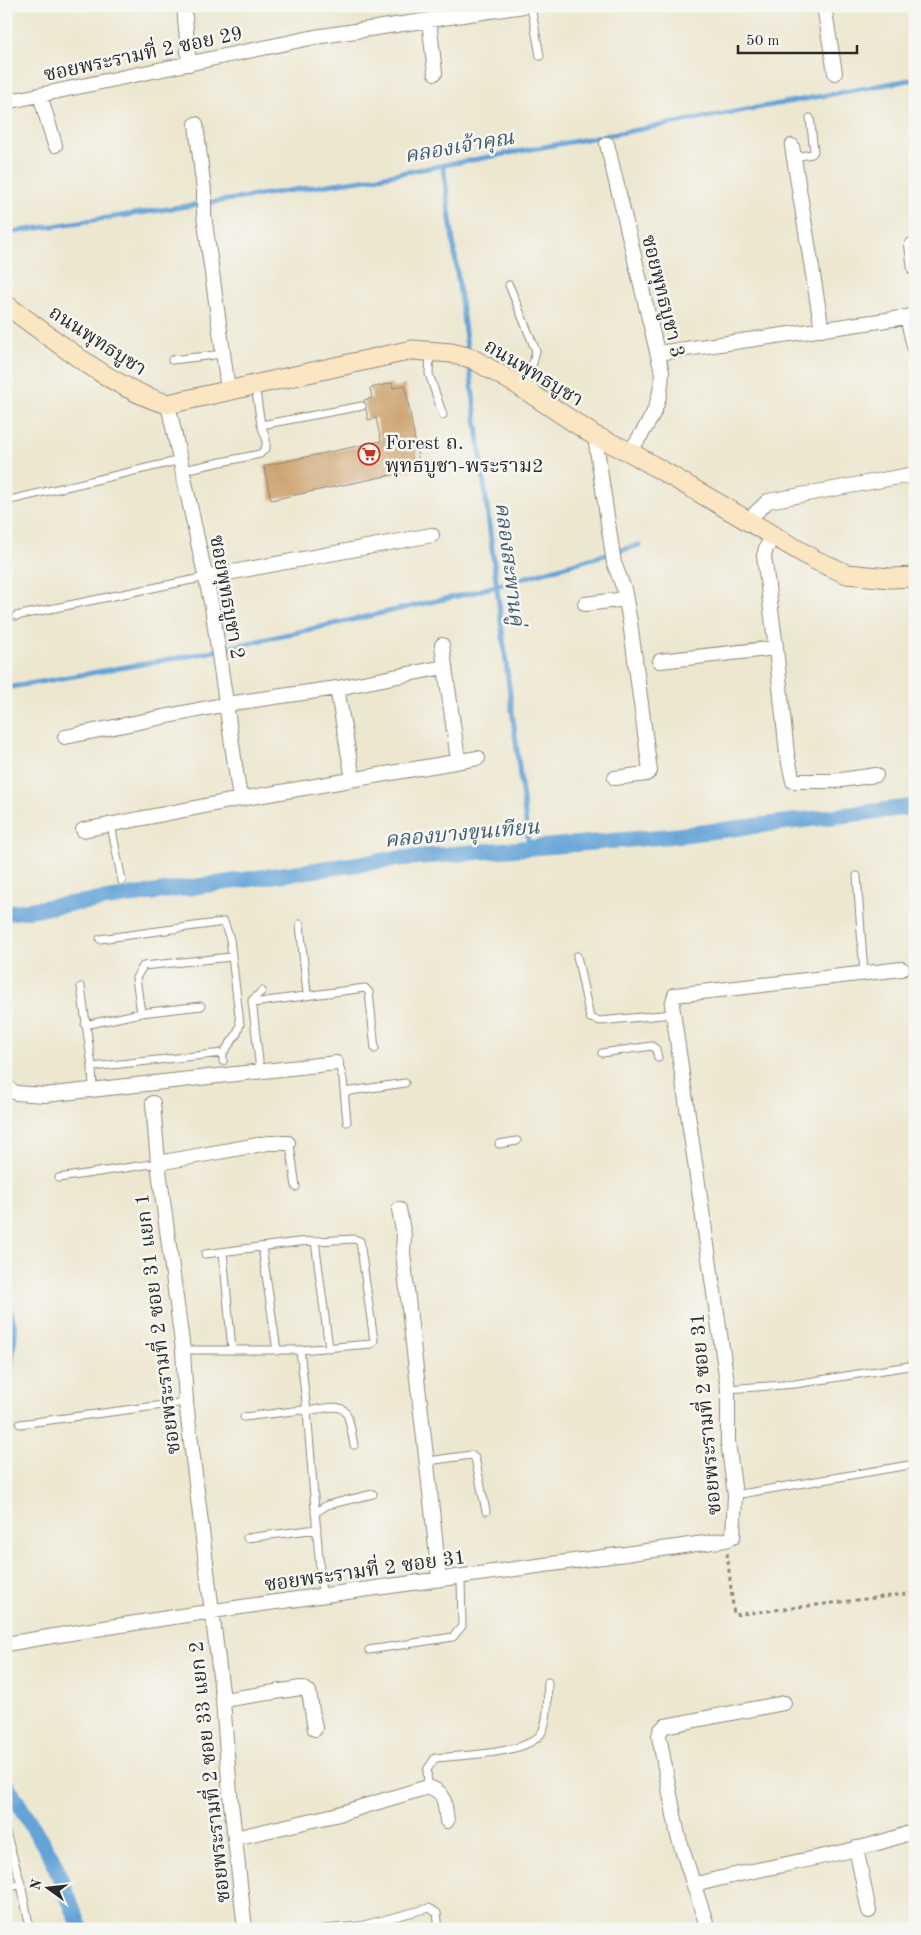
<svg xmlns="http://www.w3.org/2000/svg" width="921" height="1935" viewBox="0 0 921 1935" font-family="'Old Standard TT','Noto Serif Thai',serif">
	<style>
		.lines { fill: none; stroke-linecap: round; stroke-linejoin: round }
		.stream { stroke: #64a3d7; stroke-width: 5 }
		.canal { stroke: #64a3d7; stroke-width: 16 }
		.building { fill: #cb9c66 }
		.lane-casing { stroke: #8c897d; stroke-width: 9 }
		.street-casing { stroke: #8c897d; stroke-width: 16 }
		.secondary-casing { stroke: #8c897d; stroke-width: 21 }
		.path { stroke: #8c897d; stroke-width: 3; stroke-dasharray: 4 4; stroke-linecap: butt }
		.lane { stroke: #fff; stroke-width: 7 }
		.street { stroke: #fff; stroke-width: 14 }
		.secondary { stroke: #fbe6c3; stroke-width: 19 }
		.labels { text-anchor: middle; stroke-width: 5; stroke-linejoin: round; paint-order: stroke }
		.street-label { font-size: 20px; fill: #2b2b2b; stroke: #f6f6f2 }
		.poi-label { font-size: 20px; fill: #2b2b2b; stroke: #f6f6f2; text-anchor: start }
		.water-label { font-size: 21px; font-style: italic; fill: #425b70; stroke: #f6f6f2 }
	</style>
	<rect width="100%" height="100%" fill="#f6f6f2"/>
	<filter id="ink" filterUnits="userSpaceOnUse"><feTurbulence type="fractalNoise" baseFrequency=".02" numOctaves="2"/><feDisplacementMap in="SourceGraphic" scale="10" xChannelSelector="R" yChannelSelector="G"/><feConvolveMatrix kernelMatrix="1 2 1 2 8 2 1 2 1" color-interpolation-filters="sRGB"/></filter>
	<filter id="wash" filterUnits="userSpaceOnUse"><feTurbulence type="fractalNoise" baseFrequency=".0096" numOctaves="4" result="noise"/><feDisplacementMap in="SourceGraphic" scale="20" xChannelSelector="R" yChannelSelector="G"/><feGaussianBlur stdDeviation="1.12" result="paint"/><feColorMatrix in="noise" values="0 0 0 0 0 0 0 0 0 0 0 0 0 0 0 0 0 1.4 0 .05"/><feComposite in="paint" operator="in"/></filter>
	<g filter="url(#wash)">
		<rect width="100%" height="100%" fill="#ede7cf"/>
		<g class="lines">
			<path class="stream" d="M443,165l25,189
				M6,233l362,-54 547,-100
				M469,362l60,486
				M6,688l199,-35 266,-60 168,-48
				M911,807h4"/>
			<path class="canal" d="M6,913l388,-54 278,-23 239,-29 4,11
				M6,1314l4,17 -4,35
				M6,1784l46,74 29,71"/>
		</g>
		<g id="blocks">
			<path class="building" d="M392,383l1,5 12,-3 15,84 -149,31 -7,-34 117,-25 -5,-23 -8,2 -4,-20 8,-2 -2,-10z"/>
		</g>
	</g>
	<g filter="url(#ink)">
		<use href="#blocks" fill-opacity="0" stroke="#8c897d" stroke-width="1"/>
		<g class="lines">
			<g class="lane-casing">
				<path id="lane" d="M526,6l6,6 8,44
					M794,157l18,-3 2,-3 -4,-33
					M509,285l27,66 -3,12 -15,22
					M430,352l-1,22 14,41
					M172,360l51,-6
					M255,385l6,40 101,-19
					M183,470l77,-16 6,-6v-10l-5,-13
					M10,500l171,-40
					M16,616l190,-39
					M111,825l11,56
					M857,876l7,98
					M300,924l7,70
					M100,939l124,-17 6,17 10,85 -3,10 -14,19
					M577,956l13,62 10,3 73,-7
					M81,987l11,80 131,-14v8
					M252,1003l113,-15 4,4 6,57
					M141,1013l60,-7
					M85,1025l56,-12 -5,-35 7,-12 88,-9
					M602,1053l50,-7 4,3 2,9
					M336,1063l3,2 4,14 4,43
					M92,1067l1,22
					M260,1070l-8,-70 10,-9
					M344,1092l61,-9
					M288,1143l2,2 6,42
					M499,1144l18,-3
					M59,1178l99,-15
					M315,1241l14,107
					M262,1247l15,104
					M223,1252l9,98h68l7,61c43,-8 39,-6 47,34
					M205,1254l93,-12 56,-3 6,2 14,100 -3,3 -71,6
					M183,1350h49
					M728,1389l67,-5 120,-19
					M244,1417l58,-7 5,1 15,184
					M20,1424l166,-22
					M428,1461l43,-6 4,3 11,53
					M735,1495l180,-31
					M315,1513l12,-8 46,-11
					M247,1538l70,-9
					M369,1650l84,-13 9,-11 -1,-49
					M428,1787l-1,-17 8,-12c24,-3 94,-3 107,-26 7,-14 5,-35 6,-50
					M6,1833l15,51 9,45
					M6,1889l15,-5
					M324,1929l36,-3 69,-18 8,5 2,16"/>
			</g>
			<g class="street-casing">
				<path id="street" d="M184,6l5,58
					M824,6l11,67
					M429,20l6,53
					M40,95l15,50
					M6,102l309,-65 209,-31
					M196,124l8,67v24l24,174
					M607,144l55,228c-1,36 -13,50 -32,80
					M792,146l30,184
					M912,245l3,24
					M914,315l-7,2 8,33
					M658,353l249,-36
					M168,404l44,203 28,192
					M595,436l19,127 10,26 6,33 20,149 -4,3 -31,4
					M747,521l21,-20 147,-27
					M206,577l226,-42
					M585,604l41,-5
					M442,645l16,115
					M776,648l11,106 6,27h41l42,-6
					M660,661l116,-13 -12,-92 2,-8 8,-12
					M337,688l16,91
					M65,737l162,-33 110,-16 107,-21
					M83,830l157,-31 238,-41
					M6,1087l10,6 29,2 291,-32
					M153,1103l5,60
					M399,1209l5,27 -1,16c11,109 26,218 36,327
					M6,1644c239,-41 480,-70 720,-104l7,-3 2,-42 -7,-53v-53l-56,-384 3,-10 227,-26
					M223,1700l78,-12 8,4 6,37
					M235,1838l100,-23 93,-28c19,5 16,16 19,34
					M856,1848l13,63
					M694,1885c73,-20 150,-28 221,-54
					M245,1929l-15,-135 -7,-94 -37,-298 -3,-52 -25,-187 110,-20h20
					M708,1929l-30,-93 -19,-100 1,-5 5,-5 119,-23"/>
			</g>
			<g class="secondary-casing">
				<path id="secondary" d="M6,305c47,33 108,85 162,99l244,-54 39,3 20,5 47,27 77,51 35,16 185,108 32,14 43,4 25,-1"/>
			</g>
			<path class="path" d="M727,1553l7,62 181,-22"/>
			<use href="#lane" class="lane"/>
			<use href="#street" class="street"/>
			<use href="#secondary" class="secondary"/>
		</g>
	</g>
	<defs>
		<g id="supermarket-ring" transform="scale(1.125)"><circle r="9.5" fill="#f6f6f2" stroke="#c8321e" stroke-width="1.5"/><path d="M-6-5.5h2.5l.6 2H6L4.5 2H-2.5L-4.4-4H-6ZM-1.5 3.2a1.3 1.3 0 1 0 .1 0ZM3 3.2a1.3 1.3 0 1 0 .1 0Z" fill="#c8321e"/></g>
	</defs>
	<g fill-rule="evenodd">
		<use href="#supermarket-ring" x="369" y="454"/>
	</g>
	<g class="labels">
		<g class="street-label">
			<text transform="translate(143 53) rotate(-12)" y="7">ซอยพระรามที่ 2 ซอย 29</text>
			<text transform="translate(664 296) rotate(76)" y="7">ซอยพุทธบูชา 3</text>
			<text transform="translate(98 340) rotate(33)" y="7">ถนนพุทธบูชา</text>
			<text transform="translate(534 372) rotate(31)" y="7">ถนนพุทธบูชา</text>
			<text transform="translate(228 597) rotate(80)" y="7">ซอยพุทธบูชา 2</text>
			<text transform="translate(157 1324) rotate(-97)" y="7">ซอยพระรามที่ 2 ซอย 31 แยก 1</text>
			<text transform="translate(705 1414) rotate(-95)" y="7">ซอยพระรามที่ 2 ซอย 31</text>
			<text transform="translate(365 1570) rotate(-8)" y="7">ซอยพระรามที่ 2 ซอย 31</text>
			<text transform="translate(209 1772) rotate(-96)" y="7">ซอยพระรามที่ 2 ซอย 33 แยก 2</text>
		</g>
		<g class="poi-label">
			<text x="385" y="449">Forest ถ.<tspan x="385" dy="23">พุทธบูชา-พระราม2</tspan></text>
		</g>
		<g class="water-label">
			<text transform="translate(459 146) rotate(-10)" y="7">คลองเจ้าคุณ</text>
			<text transform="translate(510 564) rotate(83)" y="7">คลองสะพานคู่</text>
			<text transform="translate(462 833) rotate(-5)" y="7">คลองบางขุนเทียน</text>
		</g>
	</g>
	<rect width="921" height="1935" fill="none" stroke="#f6f6f2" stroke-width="25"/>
	<g transform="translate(48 1888) rotate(285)" stroke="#f6f6f2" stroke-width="4" paint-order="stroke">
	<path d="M0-4L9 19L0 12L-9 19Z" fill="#2b2b2b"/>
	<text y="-8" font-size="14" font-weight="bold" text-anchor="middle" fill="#2b2b2b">N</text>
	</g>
	<path d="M738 45v8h119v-8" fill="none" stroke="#2b2b2b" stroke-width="2.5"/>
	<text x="746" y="45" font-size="15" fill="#2b2b2b" stroke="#f6f6f2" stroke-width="4" paint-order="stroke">50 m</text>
</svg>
